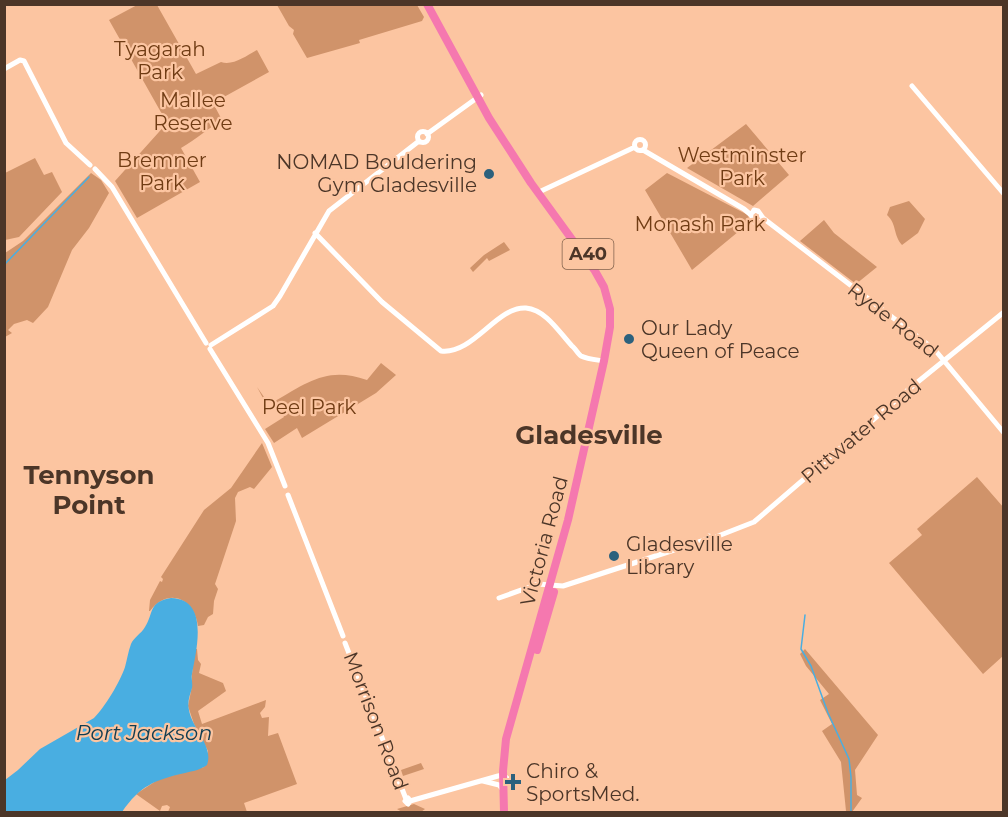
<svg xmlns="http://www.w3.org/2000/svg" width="1008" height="817" viewBox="0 0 1008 817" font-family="Montserrat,sans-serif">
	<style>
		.park { fill: #d0936a }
		.water { fill: #49aee1 }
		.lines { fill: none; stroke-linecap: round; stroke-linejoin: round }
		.stream { stroke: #49aee1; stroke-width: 1.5 }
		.secondary { stroke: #fff; stroke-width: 5 }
		.highway { stroke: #f578af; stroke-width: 8 }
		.poi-dot { fill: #2c617d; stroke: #fcc5a1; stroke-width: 2 }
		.labels { text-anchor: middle; stroke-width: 4.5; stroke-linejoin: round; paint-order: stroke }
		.shield { fill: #fcc5a1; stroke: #81614c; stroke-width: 1.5 }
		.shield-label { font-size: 18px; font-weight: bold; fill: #4c3628 }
		.park-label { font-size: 20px; fill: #703c14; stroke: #fcc5a1 }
		.poi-label { font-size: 20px; fill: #4c3628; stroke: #fcc5a1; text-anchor: start }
		.street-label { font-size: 20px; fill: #4c3628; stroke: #fcc5a1 }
		.water-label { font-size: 21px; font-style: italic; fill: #103c51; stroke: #fcc5a1 }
		.district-label { font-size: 26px; font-weight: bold; fill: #4c3628; stroke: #fcc5a1 }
	</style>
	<rect width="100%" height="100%" fill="#fcc5a1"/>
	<path class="park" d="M139,4l18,1 39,69 25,-12c12,4 25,-6 36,-12l12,22 -56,31 9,17c-15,9 -25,19 -41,28l19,34 -63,36 -22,-37 52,-58 -58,-103z
		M277,5h140l7,12 -2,4 -63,19 1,3 -53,15 -14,-24 1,-4 -5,-4z
		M746,124l43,51 -36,31 -66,-38z
		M35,158l9,17 8,-3 10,20 -43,45 -14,3v-67z
		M91,173l10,7 8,13 -20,35 -17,22 -24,57 -15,16 -6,-3 -13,4 -6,6 4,3 -7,4v-84l18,-12z
		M667,173l81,42 2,7 -58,48 -47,-80z
		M909,201l16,18 -7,14 -16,12c-9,-10 -5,-21 -15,-30l3,-8z
		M824,220l10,13 43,34 -21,17 -56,-43z
		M504,242l6,8 -21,11 -2,-3 -14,14 -3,-4 14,-13z
		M381,363l15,12 -20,18 -74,45 -5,-10 -23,15 -9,-14 19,-12 -8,-13 -12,-4 -7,-13 7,10 11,4c33,-19 53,-35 92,-21z
		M262,443l10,24 -18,22 -4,-2 -12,5 -3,6 1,23 -21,63 3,5 -4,12 -1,13 -5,3 -4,8 -6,1c-4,-28 -30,-39 -48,-15h-1l1,-11 10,-19 2,1 1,-3 -2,-2 43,-67 27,-22z
		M977,477l27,31 -1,148 -20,18 -94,-111 33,-28 -5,-6z
		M195,649h2l1,11 3,4 -2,9 24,10 3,8 -28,20 4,13 64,-24 -1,7 -5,6 2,5 7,-1 -1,19 10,-3 19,51 -53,19 3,9h-79l2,-5 -3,-2 -5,1 -2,5 -24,-17 23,-15 45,-12 4,-16 -14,-27 -6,-18 4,-20v-12z
		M805,649l73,86 -23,35 2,25 5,3 -10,14 -6,-1 -5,-49 -19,-31 10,-7 -12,-24 9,-6 -23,-28 -6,-12z
		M421,763l3,6 -21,7 -2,-6z
		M414,804l11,5 -4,3h-19l-5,-3z"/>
	<path class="water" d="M171,598c39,1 25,53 21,76 -1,5 1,9 0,14 -2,7 -5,14 -3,22 3,19 25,36 18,55 -7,5 -14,6 -22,8 -31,7 -45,13 -63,39h-117v-32l13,-10 22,-21 54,-31c11,-11 26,-36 31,-51 2,-7 3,-15 6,-23 3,-7 10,-10 14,-17 9,-14 3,-25 26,-29z"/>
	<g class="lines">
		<path class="stream" d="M4,265l85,-88
			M805,615l-4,34 10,17 17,47 21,46 2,18v35"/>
		<path class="secondary" d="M4,69l16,-9 4,1 42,82 24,22
			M912,86l92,108
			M417.5 137a5.5 5.5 0 1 1 11 0a5.5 5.5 0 1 1-11 0Z
			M427,134l54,-39
			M634.5 145a5.5 5.5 0 1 1 11 0a5.5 5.5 0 1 1-11 0Z
			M643,150l101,59 7,6
			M95,169l17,18 94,156
			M539,192l96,-45
			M754,210l4,1 5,7 -3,5h-5l-4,-8z
			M763,218l172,132 69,83
			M315,233l67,69 59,49c32,4 56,-45 85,-43 20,2 33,24 46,38 3,2 6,8 9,10 6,3 17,4 23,5
			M211,345l62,-39 7,-10 49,-85 90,-70
			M210,349l58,94 17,43
			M288,495l55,141
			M499,598l39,-14 25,2 145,-47 1,-3 4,2 41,-16 155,-133 95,-77
			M345,643l61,156
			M483,781l16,4 4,5
			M408,798l2,3 -2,3 -3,-3z
			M410,801l88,-25 5,-1 5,4"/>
		<path class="highway" d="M427,4l62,114 42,65 64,88 9,16 6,22v18l-6,34 -36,159 -62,219 -3,32 1,41
			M537,650l17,-58"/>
	</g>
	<g class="poi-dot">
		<circle cx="489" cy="174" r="6"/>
		<circle cx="629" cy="339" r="6"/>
		<circle cx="614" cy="556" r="6"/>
		<path d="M510 773h6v6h6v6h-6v6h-6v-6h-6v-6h6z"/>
	</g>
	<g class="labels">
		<rect class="shield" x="562.5" y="239" width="51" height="30" rx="4.5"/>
		<g class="shield-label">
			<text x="588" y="260">A40</text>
		</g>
		<g class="park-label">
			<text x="160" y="56">Tyagarah<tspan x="160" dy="23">Park</tspan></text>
			<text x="193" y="107">Mallee<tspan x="193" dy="23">Reserve</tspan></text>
			<text x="742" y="162">Westminster<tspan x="742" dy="23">Park</tspan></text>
			<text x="162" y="167">Bremner<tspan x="162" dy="23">Park</tspan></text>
			<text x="700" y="231">Monash Park</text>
			<text x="309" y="414">Peel Park</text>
		</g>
		<g class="poi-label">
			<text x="477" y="169" text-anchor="end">NOMAD Bouldering<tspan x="477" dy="23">Gym Gladesville</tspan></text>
			<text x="641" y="335">Our Lady<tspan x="641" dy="23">Queen of Peace</tspan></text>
			<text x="626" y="551">Gladesville<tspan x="626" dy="23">Library</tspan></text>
			<text x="526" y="778">Chiro &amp;<tspan x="526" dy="23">SportsMed.</tspan></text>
		</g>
		<g class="street-label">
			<text transform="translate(893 320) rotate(38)" y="7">Ryde Road</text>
			<text transform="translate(861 431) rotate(-40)" y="7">Pittwater Road</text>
			<text transform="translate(544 541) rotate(-75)" y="7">Victoria Road</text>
			<text transform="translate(376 721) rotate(69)" y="7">Morrison Road</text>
		</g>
		<g class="water-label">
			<text x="144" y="740">Port Jackson</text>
		</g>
		<g class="district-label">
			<text x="589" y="444">Gladesville</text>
			<text x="89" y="484">Tennyson<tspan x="89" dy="30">Point</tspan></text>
		</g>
	</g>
	<rect width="1008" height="817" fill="none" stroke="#4c3628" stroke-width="12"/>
</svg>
